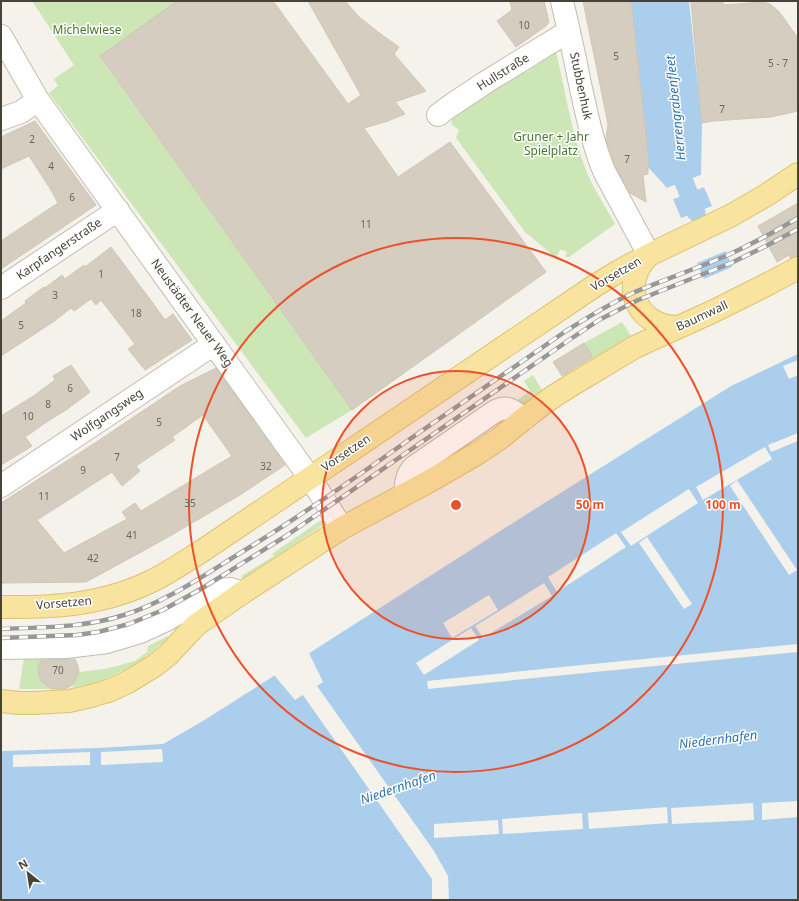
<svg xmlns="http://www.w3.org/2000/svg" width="799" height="901" viewBox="0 0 799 901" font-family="'Noto Sans',sans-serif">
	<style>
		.green { fill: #cde6b6 }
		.water { fill: #abceed }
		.pier { fill: #f4f2ea }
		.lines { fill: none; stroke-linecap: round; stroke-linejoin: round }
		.canal { stroke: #abceed; stroke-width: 19 }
		.building { fill: #d5cec0; stroke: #d0c6b4; fill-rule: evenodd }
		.minor-casing { stroke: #c2bdb0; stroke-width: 24 }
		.major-casing { stroke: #ddc36f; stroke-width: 24 }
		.minor { stroke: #fff; stroke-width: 22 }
		.major { stroke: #f8e49f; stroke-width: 22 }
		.rail-casing { stroke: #989898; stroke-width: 4.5 }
		.rail { stroke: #fff; stroke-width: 3; stroke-dasharray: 9; stroke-linecap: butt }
		.ring { fill: none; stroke: #ed5128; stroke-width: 2 }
		.labels { text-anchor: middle; stroke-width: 3; stroke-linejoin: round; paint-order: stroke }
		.number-label { font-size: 10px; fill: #6b665b }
		.park-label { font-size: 12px; fill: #46772e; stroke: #fff }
		.street-label { font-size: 12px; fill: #484339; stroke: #fff }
		.water-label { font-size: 13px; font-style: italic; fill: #3775ae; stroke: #fff }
		.centre { fill: #ed5128; stroke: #fff; stroke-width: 2 }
		.ring-label { font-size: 12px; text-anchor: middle; font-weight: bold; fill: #ed5128; stroke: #fff; stroke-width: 3; stroke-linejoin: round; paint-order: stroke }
	</style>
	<rect width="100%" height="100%" fill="#f4f2ea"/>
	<path class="green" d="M32,1h146l-78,56 252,353 -46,28 -257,-345 9,-7 -4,-7 20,-14z
		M555,47c10,42 16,86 32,126 8,18 19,34 28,51l-46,33h-4l2,-5 -5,-2h-2l-4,8 -31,-26 -69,-94 3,-8 -8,-6 2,-9 68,-46 5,3 25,-16v-6z
		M622,322l9,14 -37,22 -10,-15z
		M533,375l9,15v1l-20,15 -9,-3 17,-12 -6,-10z
		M321,520l3,4 -81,56 -2,-4 33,-20 -2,-2z
		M168,636v2c-6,5 -12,11 -19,16 -21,16 -53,32 -80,33l6,-6 4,-9 25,-3 13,-3 18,-5 12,-9 1,-6z
		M25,652l19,4c-9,12 -7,27 8,33h-33z"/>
	<path class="water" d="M631,1h58l13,122 -1,52 -34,13 -19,-21 -5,-57z
		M704,187l8,19 -31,12 -8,-19z
		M726,251l6,16 -28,12 -7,-16z
		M798,354v546h-797v-149l98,-3 64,-4 40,-23 324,-207 204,-128z"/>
	<path class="pier" d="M701,175v2l-33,13 -1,-2z
		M704,185v2l-31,12 -1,-2z
		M798,360v15l-9,4 -6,-13z
		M798,433v8l-27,11 -3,-7z
		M765,447l7,12 -69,41 -7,-13z
		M737,480l60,90 -8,5 -59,-89z
		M689,489l9,14 -67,43 -10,-14z
		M616,533l10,14 -69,45 -9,-15z
		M647,537l45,67 -8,5 -45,-66z
		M544,583l8,13 -69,42 -8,-12z
		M489,595l9,15 -46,28 -9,-15z
		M471,628l8,12 -55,35 -8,-12z
		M798,644v8l-254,25 -116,12 -1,-8 145,-15z
		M309,653l14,29 -6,4 117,165 14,25 1,24h-17v-21l-129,-184 -8,5 -21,-25z
		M162,749l1,13 -62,3v-13z
		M90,752v13l-77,2v-12z
		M798,801v16l-36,3v-17z
		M753,803l1,17 -82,4 -1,-16z
		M667,807l1,16 -79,6 -1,-16z
		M582,813l1,16 -80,5 -1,-15z
		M498,820l1,14 -65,4v-14z"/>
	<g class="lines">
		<path class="canal" d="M680,155l2,22 14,35"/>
	</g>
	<path class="building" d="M177,1h96l75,103 13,-9 -53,-94h37l14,16 23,18 17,12 -5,7 32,37 -31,11 10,12 -17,7 -24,7 34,49 52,-35 96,130 -194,138 -252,-354z
		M510,1h34l5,21 -3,4 -30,21 -19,-26 15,-11z
		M583,1h48l17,152v21l-5,1 3,27 -16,-9 -15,-27 -7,-21 -2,-7 2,-13 -1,-6z
		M691,1h32v4l40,-3 7,2 5,4 5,5 18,25v73l-27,6 -58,4 -11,2z
		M35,121l61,84 -95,64v-28l57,-38 -7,-13 -22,-34 -28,13v-32z
		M798,203v53l-8,2 -1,-3 -12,7 -19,-36z
		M111,247l41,55 13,18 8,-6 19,26 -47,30 -17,-21 7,-5 -34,-44 -5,5 -5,-6 -17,12 -3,-3 -18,14 -52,34v-35l25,-18 -1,-2 19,-14 1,1 17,-13 3,4 19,-14 1,2z
		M584,343l9,14 -31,19 -9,-14z
		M71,365l19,27 -24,18 -18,11 -23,16 7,9 -31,19v-49l31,-19 23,-17 -2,-4z
		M216,368l69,97 -45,30 -77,45 -77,42 -85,1v-80l91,-58 88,-59zM203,415l29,41 -91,55 -6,-8 -13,9 5,7 -63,34 -27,-33 75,-48 10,14 18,-15 -4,-5 39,-26 -3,-3z
		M75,659l3,7 1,6 -4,9 -6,6 -4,2h-13l-4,-2 -7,-6 -2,-6 -1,-7 3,-8z"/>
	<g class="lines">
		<g class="minor-casing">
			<path id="minor" d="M562,1c6,26 12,52 17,78 7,32 13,63 25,92l45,84
				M1,36l37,64 272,378 32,50
				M438,115l12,-9 36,-24 83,-51
				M1,119l20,-7 17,-12
				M1,288l117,-78
				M1,486l213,-142
				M405,494c1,-10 1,-19 9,-27l80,-55c14,-8 19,-1 30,7
				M1,648l65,-1 41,-5 33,-10 26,-12 53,-30 12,-1 11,4"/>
		</g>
		<g class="major-casing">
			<path id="major" d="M648,256c-29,29 -11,71 30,71
				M1,607c32,0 64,0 95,-7 20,-4 40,-11 58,-20 17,-9 32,-19 48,-29l391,-264 26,-16 30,-16 83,-40 36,-21 30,-20
				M1,701l18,2h15l35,-2 22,-5 20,-6 17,-8 26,-16 14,-11 28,-30 46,-32 100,-65 86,-46 50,-29 21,-14 32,-26 23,-17 21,-13 60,-36 79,-36 56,-28 28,-15"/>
		</g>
		<use href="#minor" class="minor"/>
		<use href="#major" class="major"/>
		<g class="rail-casing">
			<path id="rail" d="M1,629c41,-2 83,-1 123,-14 45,-14 86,-44 126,-68 55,-34 108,-71 160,-108 52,-36 104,-72 156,-108 22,-14 45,-28 69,-39 31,-13 63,-24 93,-37 24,-11 48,-24 70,-37
				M1,638l76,-3 21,-3 31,-8 34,-14 38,-21 85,-53 286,-198 27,-18 39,-20 93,-37 37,-18 30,-16"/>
		</g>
		<use href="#rail" class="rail"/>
	</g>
	<circle cx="456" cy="505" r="134" fill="#ed5128" fill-opacity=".12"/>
	<g class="ring">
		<circle cx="456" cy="505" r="134"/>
		<circle cx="456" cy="505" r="267"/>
	</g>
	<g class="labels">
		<g class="number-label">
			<text x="524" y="29">10</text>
			<text x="616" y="60">5</text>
			<text x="778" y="67">5 - 7</text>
			<text x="722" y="113">7</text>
			<text x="32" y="143">2</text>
			<text x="627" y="163">7</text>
			<text x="51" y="170">4</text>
			<text x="72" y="201">6</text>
			<text x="366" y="228">11</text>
			<text x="101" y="278">1</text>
			<text x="55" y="299">3</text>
			<text x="136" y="317">18</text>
			<text x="21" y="329">5</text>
			<text x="70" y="392">6</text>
			<text x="48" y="408">8</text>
			<text x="28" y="420">10</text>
			<text x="159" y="426">5</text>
			<text x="117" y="461">7</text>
			<text x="266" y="470">32</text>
			<text x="83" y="474">9</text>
			<text x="44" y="500">11</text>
			<text x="190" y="507">35</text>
			<text x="132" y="539">41</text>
			<text x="93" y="562">42</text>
			<text x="58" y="674">70</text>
		</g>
		<g class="park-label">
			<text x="87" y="34">Michelwiese</text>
			<text x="551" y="141">Gruner + Jahr<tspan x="551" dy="14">Spielplatz</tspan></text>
		</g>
		<g class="street-label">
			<text transform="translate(503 72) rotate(-32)" y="4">Hullstraße</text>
			<text transform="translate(581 86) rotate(78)" y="4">Stubbenhuk</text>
			<text transform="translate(59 249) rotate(-34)" y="4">Karpfangerstraße</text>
			<text transform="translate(616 274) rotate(-30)" y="4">Vorsetzen</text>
			<text transform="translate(192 313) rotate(54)" y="4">Neustädter Neuer Weg</text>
			<text transform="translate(702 316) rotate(-25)" y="4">Baumwall</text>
			<text transform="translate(107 415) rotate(-34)" y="4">Wolfgangsweg</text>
			<text transform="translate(346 453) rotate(-34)" y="4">Vorsetzen</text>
			<text transform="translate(64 603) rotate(-5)" y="4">Vorsetzen</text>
		</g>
		<g class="water-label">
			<text transform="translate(675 108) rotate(-96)" y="5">Herrengrabenfleet</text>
			<text transform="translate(718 739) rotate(-7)" y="5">Niedernhafen</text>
			<text transform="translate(398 787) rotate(-19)" y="5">Niedernhafen</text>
		</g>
	</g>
	<circle cx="456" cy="505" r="6" class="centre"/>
	<g class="ring-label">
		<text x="590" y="509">50 m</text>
		<text x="723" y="509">100 m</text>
	</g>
	<rect width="799" height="901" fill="none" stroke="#484339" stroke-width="4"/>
	<g transform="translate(28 873) rotate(330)" stroke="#ffffff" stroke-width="3" paint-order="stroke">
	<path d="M0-3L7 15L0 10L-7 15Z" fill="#484339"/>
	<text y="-6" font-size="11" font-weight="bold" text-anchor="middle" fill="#484339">N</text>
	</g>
</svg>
